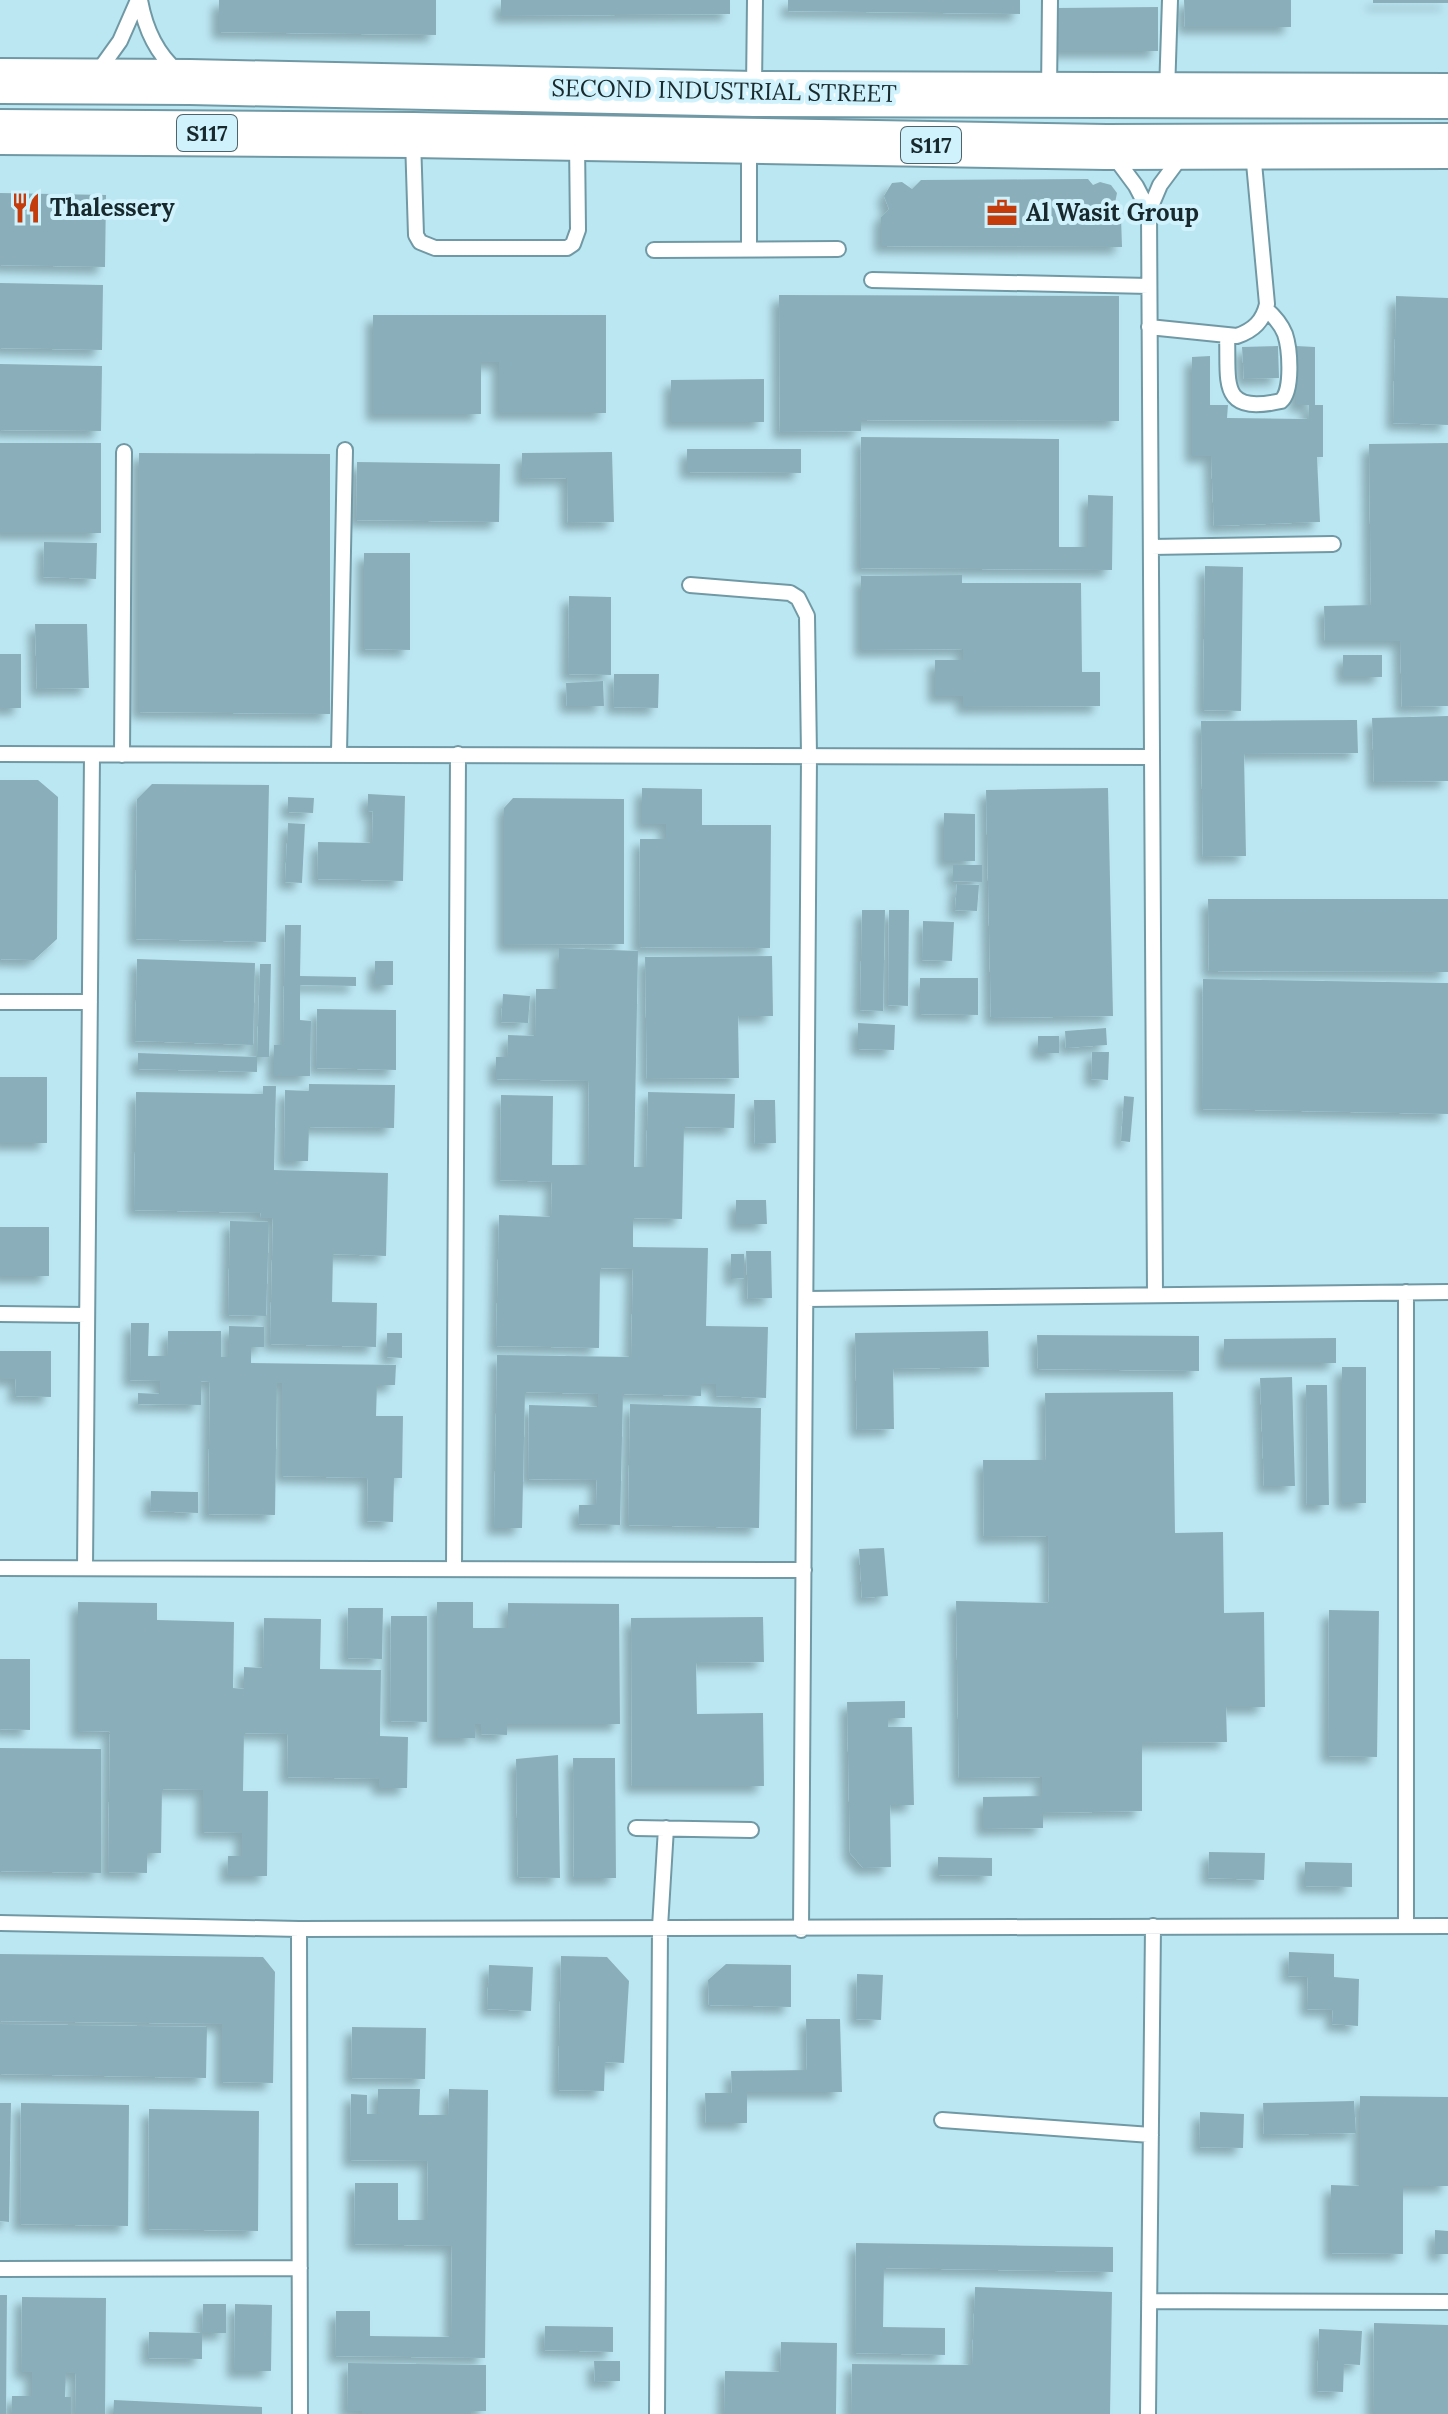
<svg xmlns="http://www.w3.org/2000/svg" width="1448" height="2414" viewBox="0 0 1448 2414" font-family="Lora,serif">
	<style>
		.building { fill: #8bafba; filter: url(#shadow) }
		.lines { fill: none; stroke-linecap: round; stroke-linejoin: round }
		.lane-casing { stroke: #7099a5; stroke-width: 18 }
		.primary-casing { stroke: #7099a5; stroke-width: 48 }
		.lane { stroke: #fff; stroke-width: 14 }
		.primary { stroke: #fff; stroke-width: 44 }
		.labels { text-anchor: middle; stroke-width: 8; stroke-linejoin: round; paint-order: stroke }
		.shield { fill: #d0f2fc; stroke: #4f656b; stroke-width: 2 }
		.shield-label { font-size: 22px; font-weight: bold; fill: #18292d }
		.street-label { font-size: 24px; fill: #18292d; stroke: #d0f2fc }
		.poi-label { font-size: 24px; font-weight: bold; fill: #18292d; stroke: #d0f2fc; text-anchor: start }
	</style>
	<defs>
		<filter id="shadow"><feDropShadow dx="-7" dy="7" stdDeviation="4" flood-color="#0004"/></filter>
	</defs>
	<rect width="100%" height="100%" fill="#bbe7f3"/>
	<path class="building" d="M219,0h217v35l-217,-3z
		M501,0h229v14l-229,2z
		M788,0h232v14l-232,-3z
		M1184,0h107v27h-106z
		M1373,0h75v3h-75z
		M1158,7v44h-100l-1,-43z
		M1088,179l5,6 7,-3 11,3 6,8 -3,15 7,9 1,30 -241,-1v-29l8,-8 -5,-13 8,-13 10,-1 10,7 9,-9z
		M0,193l106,2 -1,72 -105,-2z
		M0,283l103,2 -1,65 -102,-2z
		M779,295l340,1v125l-258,-1v11l-81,1z
		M1396,296l52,2v127l-55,-2z
		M373,315h233v98h-107v-51h-18v52h-108z
		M1278,346l1,32 -35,1 -2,-32z
		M1296,346l19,1v58h8v52h-6l3,65 -106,4 -3,-70h-19v-99l18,-1v49h18l-1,13 82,1v-14h-13z
		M0,364l102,2 -1,65 -101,-1z
		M764,379v43h-93v-42z
		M861,437l198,2v108h29v-52l25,1 -1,74 -252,-2z
		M0,443h101v90h-101z
		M1448,443v263l-46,1 -2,-66h-75l-1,-35 47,-1 -2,-161z
		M687,449h114v24l-114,-1z
		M612,452l2,70 -46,1 -1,-45 -45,1v-26z
		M139,453l191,1v260l-191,-2z
		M357,462l143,2 -1,58 -143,-2z
		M44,542l53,1 -1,36 -53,-2z
		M364,553h46v97l-46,-1z
		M1205,566l38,1 -2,144 -38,-1z
		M962,575v8h119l1,89h18v34l-137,1v-11h-28v-36h28v-11l-102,1v-74z
		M569,596l42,1v78l-43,-1z
		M35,624h52l2,64 -52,1z
		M0,654h21v54h-21z
		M1343,655h39v22h-39z
		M614,674h45l-1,34 -45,-1z
		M603,681l1,25h-37l-1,-23z
		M1448,716v65l-74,1 -2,-64z
		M1357,720l1,33 -114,1 2,102 -43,1 -2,-136z
		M0,780h38l20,17 -1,142 -23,21 -34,-1z
		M152,784l117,1 -3,157 -131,-3 2,-140z
		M642,788l60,1v36h69l-1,123 -131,-1 1,-108h26v-15h-24z
		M1108,788l5,228 -122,2 -5,-228z
		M368,794l37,2 -2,85 -86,-2 1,-37 54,1 1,-32 -5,1z
		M288,797l26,1 -1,15 -25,-1z
		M513,798l111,1v145l-120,1v-137z
		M944,813l31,1v47h-31z
		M288,823l17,1 -3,59 -17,-1z
		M953,865h29v17l-29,-1z
		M957,884l22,1 -2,26 -22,-1z
		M1208,899h240v73l-239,-1z
		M862,910h23l-2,101 -23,-1z
		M889,910h20l-1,96 -20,-1z
		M923,921l31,1 -2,39 -30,-1z
		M285,925h16l-1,51 56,1v9l-56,-1v35l11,1 -1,55h-36v-31h9z
		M559,948l79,3 -4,216h12l2,-75 87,2 -1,34 -50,-1 -2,92 -49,-1v29l75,1 -2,78 62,1 -2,71 -50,-2v-12h-15v12l-78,-2 -3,131 -42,-1 1,-19h17l1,-25 -69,-1 1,-74 69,2v-13l-73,-2 -3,136h-28l3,-173 134,2 2,-88 -33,-1 -1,80 -103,-2 3,-131 52,2 1,-35 -52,-2 1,-85 52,1 -1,69h36l1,-84 -93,-2v-22h11l1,-22 27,1 1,-47h23z
		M772,956l1,60h-35l1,62 -92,1 -2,-122z
		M137,959l118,4 -2,82 -118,-4z
		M375,961h18v24h-18z
		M260,964h11l-2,93h-12v15l-119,-3v-16l119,4z
		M920,978h58v37l-58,-1z
		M1203,979l245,4v131l-246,-5z
		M503,994l27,2 -2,27 -27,-1z
		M317,1009l79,1v60l-80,-2z
		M858,1023l37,2 -1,25 -36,-1z
		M1106,1028l1,17 -41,3 -1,-17z
		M1038,1036h21v17h-21z
		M1092,1052h17l-1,28 -17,-1z
		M0,1077h47v66h-47z
		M309,1084l86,1 -1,43 -85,-1 -1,34h-24l1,-71 24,1z
		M263,1086h13l-2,84 114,3 -2,83 -53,-2 -1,48 45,1 -1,44 -106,-3 3,-126h-13l1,-5 -127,-3 2,-118 127,2z
		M1124,1096l10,1 -4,45 -9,-1z
		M754,1100h21l1,43 -21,1z
		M736,1200h30l1,24h-31z
		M230,1221l39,1 -3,94 -38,-1z
		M0,1227h49v49h-49z
		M746,1251h25l1,47 -24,1z
		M731,1254h13v24l-13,1z
		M131,1323h18l-1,33h19l1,-25h53v26h8v-31l35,1v20h-13v16l145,2 -1,20h-18l-1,31h27l-1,62h-8l-1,44 -26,-1 1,-43 -86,-2v-93h-5l-2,132 -67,-1 2,-132 -9,-1v24l-63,-1v-11l22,1v-13l-30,-1z
		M988,1331l1,36 -96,2 1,60 -37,1 -2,-97z
		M387,1333h15v25l-15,-1z
		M1037,1335l162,1v35l-161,-2z
		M1336,1338v25h-112v-24z
		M0,1351h51v46l-36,-1 1,-17h-16z
		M1342,1367h24v136h-24z
		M1292,1377l3,109h-31l-4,-108z
		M1306,1385h21l2,120h-22z
		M1173,1392l2,141 48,-1 1,81 40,-1 1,95h-39l1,35 -85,1v68l-99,2v15l-60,1v-32l59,-1v-19l-83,1 -3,-177 93,2 -1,-67 -64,1 -1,-77h63l-1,-67z
		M630,1404l131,4 -2,120 -131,-3z
		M151,1491l47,1v21l-48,-2z
		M884,1548l4,48 -26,2 -3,-49z
		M78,1602l79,1v17l77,2 -1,66 11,1v-22l19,1 1,-50 57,1 -1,50 61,1 -1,66 28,1 -1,51h-28v-9l-92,-2 1,-43 -44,-1 -1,58h25l-1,85h-40l1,-20h14v-23l-39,-1v-42l-41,-1 -1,64h-14v20l-39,-1 2,-141 -32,1z
		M437,1602h36v26h35v-25l111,1 1,120h-113v11l-26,-1v-10h-6v14h-38z
		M348,1608h35l-1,51 -35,-1z
		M1329,1610l50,1 -2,146 -49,-1z
		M391,1616h36v106l-37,-1z
		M763,1617l1,45 -68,1 1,51 66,-1 1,73h-132l-1,-168z
		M0,1659h30v71l-30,-1z
		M905,1701v17h-17v9h24l2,78h-24l1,62 -28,1 -13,-15 -3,-151z
		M0,1748l101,1v124l-101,-2z
		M558,1755l2,123 -42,-1 -2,-118z
		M573,1758h42l1,120h-42z
		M1209,1852l56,1 -1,27 -56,-2z
		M938,1857l54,1v18l-54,-1z
		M1305,1862l47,1v24l-47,-1z
		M1289,1952l45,2v23l25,2 -1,47 -26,-2 1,-14 -26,-1 1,-32 -20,-1z
		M0,1954l263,3 12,15 -2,111 -51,-1v-58l-222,-3z
		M561,1956l46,1 22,24 -5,82 -19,-1 -1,29 -46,-1z
		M726,1964l65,1v42l-82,-2 -1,-25z
		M489,1965l44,2 -2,44 -44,-2z
		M857,1974l26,1 -2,45 -25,-1z
		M806,2019h34l2,73h-95v31h-41l-1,-30h27l-1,-22 76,-1z
		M0,2024l207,3 -1,51 -206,-4z
		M352,2027l74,1 -1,51 -74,-1z
		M378,2089h42l-1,26h29l1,-26 39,1 -3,268 -150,-2 1,-45h34v25l81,1 1,-91 -98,-2 1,-61h43v37h29l1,-59 -78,-1 1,-66 16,1v19h11z
		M1360,2096l88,1v89h-45v68l-72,-1v-68l29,1z
		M1354,2101l2,32 -92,2 -1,-32z
		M0,2103h11l-2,119 -9,-1z
		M21,2103l108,2 -1,121 -108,-2z
		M149,2109l110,2 -1,120 -110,-2z
		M1200,2112l44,2 -1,34 -44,-1z
		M1435,2230l13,1v23h-13z
		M856,2243l257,4v25l-229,-4 -1,59 62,1v27l-90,-2z
		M975,2287l137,5 -2,122h-259l1,-50 120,1z
		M0,2295h7l-1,119h-6z
		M22,2297l84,1 -1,116h-30l1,-41h-10l-1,24h6v17h-60l1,-18h20v-24h-11z
		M203,2304h23v29h-24v26l-54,-1 1,-26 53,1z
		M235,2304l37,1 -1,66h-37z
		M1374,2323l74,2v89h-75z
		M545,2326l68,1v25l-69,-2z
		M1319,2329l43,2 -2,34 -16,-1 -1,28 -26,-1z
		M781,2342l56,1 -1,71h-112l1,-43 55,1z
		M594,2361h26v20l-25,1z
		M348,2363l138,2v46h-15v3h-109v-3h-15z
		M114,2400l148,7v7h-149z"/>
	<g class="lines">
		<g class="lane-casing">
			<path id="lane" d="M140,0c5,28 15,52 37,71
				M97,73l23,-32 18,-41
				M754,88l1,-88
				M1049,92l1,-92
				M1167,92l3,-92
				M413,139l3,96 4,7 15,6h132l6,-4 5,-14 -1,-88
				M1113,155l23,31 13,25
				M749,249v-103
				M654,250l184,-1
				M872,280l277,6
				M1149,327l88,9c17,-6 26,-15 30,-32l-14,-152
				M1227,336c2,46 -9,79 54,65 12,-10 9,-52 4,-67 -4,-10 -11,-18 -19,-25
				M1151,547l182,-3
				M690,585l100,8 8,5 9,18 2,139 -8,1175
				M339,753l6,-303
				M0,754l1152,3
				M122,755l2,-303
				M0,1002h90
				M1155,1295l-6,-1084 11,-26 23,-31
				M806,1299l642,-7
				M0,1314l87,1
				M0,1568l804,2
				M85,1568l7,-813
				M454,1569l4,-815
				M636,1828l115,2
				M0,1923l299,6 1149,-3
				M1406,1926v-634
				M299,1929l1,485
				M942,2120l209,15
				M0,2269l300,-1
				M1149,2301l299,1
				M657,2414l3,-487 6,-99
				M1148,2414l5,-488"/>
		</g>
		<g class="primary-casing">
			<path id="primary" d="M0,81l190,1 564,12 694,2
				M0,132l413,3 693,12 342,-1"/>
		</g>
		<use href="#lane" class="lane"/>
		<use href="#primary" class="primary"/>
	</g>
	<defs>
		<g id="restaurant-bare" transform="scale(2.4)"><path d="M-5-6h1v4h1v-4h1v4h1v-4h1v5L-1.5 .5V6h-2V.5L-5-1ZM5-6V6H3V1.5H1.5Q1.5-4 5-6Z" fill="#c43c0c" stroke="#d0f2fc" stroke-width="2.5" paint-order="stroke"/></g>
		<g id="office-bare" transform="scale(2.4)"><path d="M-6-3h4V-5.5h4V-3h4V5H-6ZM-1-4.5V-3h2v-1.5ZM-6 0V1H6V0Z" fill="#c43c0c" stroke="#d0f2fc" stroke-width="2.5" paint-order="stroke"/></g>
	</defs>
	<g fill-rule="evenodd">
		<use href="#restaurant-bare" x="26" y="208"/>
		<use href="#office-bare" x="1002" y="213"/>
	</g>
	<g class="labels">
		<g class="shield">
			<rect x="177" y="115" width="60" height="36" rx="6"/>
			<rect x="901" y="127" width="60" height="36" rx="6"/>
		</g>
		<g class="shield-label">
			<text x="207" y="141">S117</text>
			<text x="931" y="153">S117</text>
		</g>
		<g class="street-label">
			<text transform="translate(724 91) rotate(1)" y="8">SECOND INDUSTRIAL STREET</text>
		</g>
		<g class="poi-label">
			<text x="50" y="216">Thalessery</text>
			<text x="1026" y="221">Al Wasit Group</text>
		</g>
	</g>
</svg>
